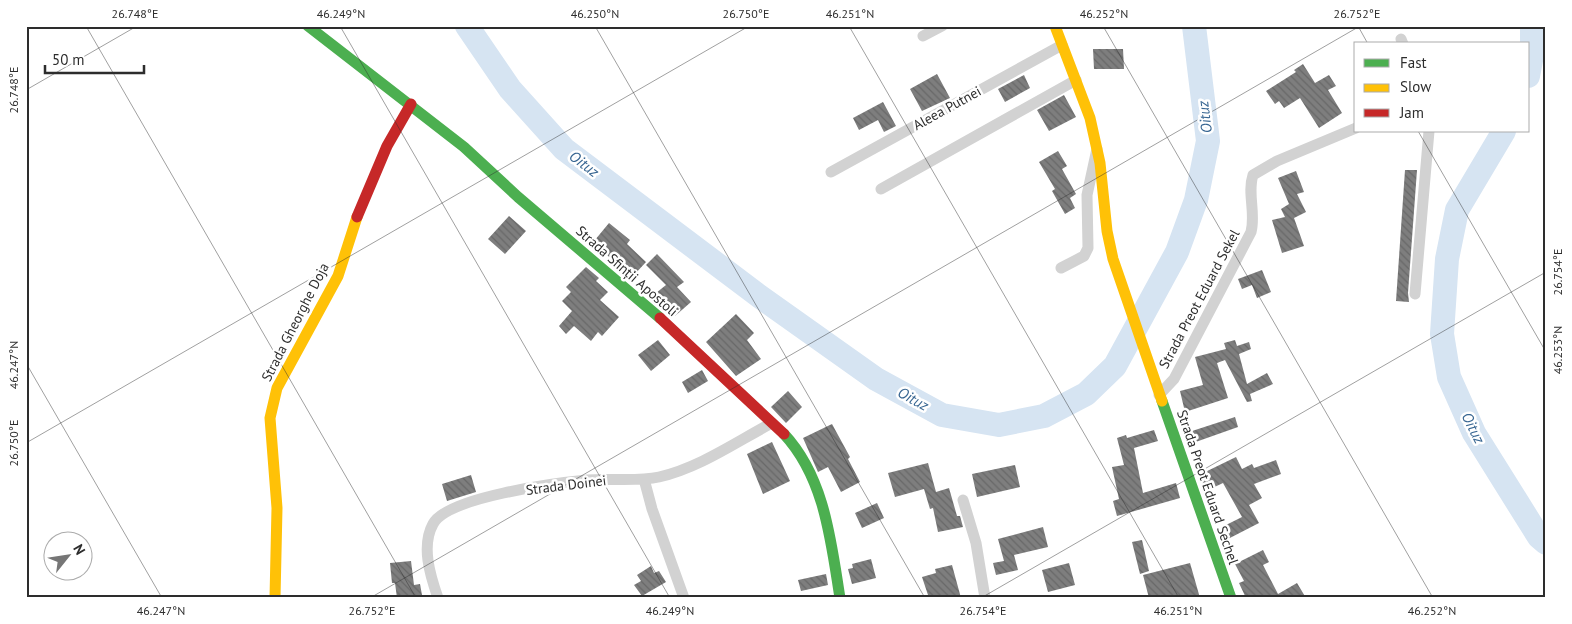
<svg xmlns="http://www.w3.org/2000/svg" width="1572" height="624" viewBox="0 0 1572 624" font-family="'PT Sans',sans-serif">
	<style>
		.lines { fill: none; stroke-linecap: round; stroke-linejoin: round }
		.river { stroke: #d6e4f2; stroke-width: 24 }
		.building { fill: url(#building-back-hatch) }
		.street { stroke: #d2d2d2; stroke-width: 11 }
		.fast { stroke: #4caf50; stroke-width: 11 }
		.slow { stroke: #ffc107; stroke-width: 11 }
		.jam { stroke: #c62828; stroke-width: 11 }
		.ticks { fill: none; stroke: #2d2d2d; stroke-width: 1; stroke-opacity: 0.45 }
		.labels { text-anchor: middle; stroke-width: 5; stroke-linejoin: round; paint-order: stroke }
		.street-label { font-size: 14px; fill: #2d2d2d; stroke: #fff }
		.water-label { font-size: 15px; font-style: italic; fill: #386692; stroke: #fff }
		.neatline { fill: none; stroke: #2d2d2d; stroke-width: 2 }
		.ticks-label { font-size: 12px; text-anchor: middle; fill: #2d2d2d }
	</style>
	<defs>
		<pattern id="building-back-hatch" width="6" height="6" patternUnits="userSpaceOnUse" patternTransform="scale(1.25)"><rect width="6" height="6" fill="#7e7e7e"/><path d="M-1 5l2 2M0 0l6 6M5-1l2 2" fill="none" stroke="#686868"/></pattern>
	</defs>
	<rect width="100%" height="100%" fill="#fff"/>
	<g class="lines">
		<path class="river" d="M467,26l43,63 54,60 195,147 117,83 66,36 57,10 45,-9 42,-22 29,-28 62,-114 19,-52 12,-59 -14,-115
			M1528,76l4,-21v-29
			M1504,131l-47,79 -10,49 -5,75 7,43 25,56 65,104 7,6"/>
	</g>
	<path class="building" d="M1093,49h30l1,20h-30z
		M1303,64l12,19 14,-8 7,11 -8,4 14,23 -23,15 -19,-30 -16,10 -5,-7 -4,3 -9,-13 30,-19 -2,-2z
		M937,74l13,24 -28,13 -12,-22z
		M1024,75l6,13 -25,14 -7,-13z
		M1064,95l12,22 -27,14 -12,-21z
		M883,102l13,24 -12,6 -6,-12 -19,10 -6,-12z
		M1058,151l9,15 -5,3 14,25 -6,4 5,10 -10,6 -13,-23 3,-2 -16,-27z
		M1405,170h12l-9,123 1,9 -13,-1z
		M1296,171l8,21 -7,2 9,18 -12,6 10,28 -22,7 -10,-33 13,-3 -4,-8 8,-5 -11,-26z
		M509,216l17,15 -21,23 -17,-15z
		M609,223l21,17 -3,4 19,18 -12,13 -2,-2 -3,3 -25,-24 -2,3 -12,-9z
		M657,254l27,28 -7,5 14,15 -16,14 -19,-23 10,-8 -20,-20z
		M586,267l13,11 -3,3 12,11 -8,8 19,17 -17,19 -4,-4 -7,9 -17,-15 -8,8 -7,-8 13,-15 -10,-10 9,-9 -5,-5z
		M1262,270l9,22 -14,6 -5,-13 -10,4 -4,-10z
		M736,314l18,19 -7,7 14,19 -25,17 -30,-34z
		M658,340l12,15 -19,16 -13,-16z
		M1235,340l2,6 12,-4 2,7 -12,5 8,30 20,-11 6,11 -23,10 2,7 -5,1 -22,-42 -8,3 11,35 -43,14 -5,-21 23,-6 -8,-28 31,-8 -2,-6z
		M702,370l6,11 -20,12 -6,-11z
		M788,391l14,16 -16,16 -15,-16z
		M1235,417l3,10 -48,17 -4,-11z
		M832,424l18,33 -2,2 12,23 -19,10 -13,-25 -10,5 -15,-34z
		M1154,430l4,11 -24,7 9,45 33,-10 4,15 -63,18 -4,-15 6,-2 -7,-32 12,-2 -7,-27 9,-3 1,3z
		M772,442l18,39 -27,13 -16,-40z
		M1236,457l6,12 10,-5 2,4 22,-8 5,14 -27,10 8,14 -13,7 10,18 -35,18 -6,-12 24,-12 -19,-34 -17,8 -7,-16z
		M928,463l8,29 13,-4 8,28h3l3,11 -25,5 -5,-24 -3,1 -6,-20 -29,8 -7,-24z
		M1015,465l5,22 -43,10 -5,-23z
		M471,475l5,17 -29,9 -5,-17z
		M877,503l7,15 -22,10 -7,-15z
		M1043,527l5,20 -34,8 4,15 -22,5 -3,-12 11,-2 -6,-22z
		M1142,540l7,31 -9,3 -8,-32z
		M1263,550l6,12 -6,3 15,29 19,-11 9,15h-60l-7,-15 5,-2 -9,-17z
		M871,559l5,19 -24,6 -4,-15 5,-1 -1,-4z
		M411,561l3,24 6,-1 2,11 -25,3 -2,-15h-3l-2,-20z
		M1069,563l6,22 -27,7 -6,-22z
		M1190,563l10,35h-51l-6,-23z
		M952,565l9,33h-32l-7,-21 14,-4 -1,-4z
		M651,566l3,7 5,-2 7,11 -24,14 -8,-11 7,-4 -4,-6z
		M826,574l2,11 -27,6 -3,-11z"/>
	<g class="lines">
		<path class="street" d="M923,36l19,-10
			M1401,39l2,5
			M831,172l231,-127
			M881,189l195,-109
			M1061,268l23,-12 4,-8 -1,-53 10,-46
			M1415,294l14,-163
			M1159,395l15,-16 77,-147c5,-19 -4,-39 2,-57l24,-14 79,-33
			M644,479l8,30 32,89
			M963,500l13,43 9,55
			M438,598c-8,-23 -17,-52 -5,-74 14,-27 123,-41 154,-44 24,-2 49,2 72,-3 40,-9 77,-35 113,-54"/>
		<path class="fast" d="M308,26l156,121 54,50 142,121
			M1162,401l69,197
			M784,434c41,44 47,108 56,164"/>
		<path class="slow" d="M1055,26l35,92 10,45 7,68 6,28 49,142
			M275,598l2,-90 -7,-90 7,-30 61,-112 19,-59"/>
		<path class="jam" d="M357,217l30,-71 24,-42
			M660,318l124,116"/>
	</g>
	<path class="ticks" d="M86,26l330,572M340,26l330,572M595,26l330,572M849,26l330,572M1103,26l330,572M1358,26l10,18M26,90l111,-64M1418,131l128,221M26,363l136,235M26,443l723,-417M370,598l990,-572M981,598l565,-326"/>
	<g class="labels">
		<g class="street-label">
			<text transform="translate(947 108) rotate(-29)" y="5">Aleea Putnei</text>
			<text transform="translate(627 271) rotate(41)" y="5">Strada Sfinții Apostoli</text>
			<text transform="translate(1199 299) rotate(-62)" y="5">Strada Preot Eduard Sekel</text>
			<text transform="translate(295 322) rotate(-63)" y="5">Strada Gheorghe Doja</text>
			<text transform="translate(566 485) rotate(-7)" y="5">Strada Doinei</text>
			<text transform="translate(1208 487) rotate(71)" y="5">Strada Preot Eduard Sechel</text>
		</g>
		<g class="water-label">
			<text transform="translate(1205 117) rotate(-97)" y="5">Oituz</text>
			<text transform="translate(584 164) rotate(37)" y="5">Oituz</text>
			<text transform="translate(913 399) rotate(29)" y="5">Oituz</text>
			<text transform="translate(1473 428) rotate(63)" y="5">Oituz</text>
		</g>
	</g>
	<rect width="1572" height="624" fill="none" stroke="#ffffff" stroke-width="55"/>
	<rect x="1354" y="42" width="175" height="90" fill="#ffffff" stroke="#ababab"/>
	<rect x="1364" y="59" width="25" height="8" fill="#4caf50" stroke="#ababab"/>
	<text x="1400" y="68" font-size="15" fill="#2d2d2d">Fast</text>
	<rect x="1364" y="84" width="25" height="8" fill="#ffc107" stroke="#ababab"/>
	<text x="1400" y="92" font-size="15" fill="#2d2d2d">Slow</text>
	<rect x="1364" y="109" width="25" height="8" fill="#c62828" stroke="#ababab"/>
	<text x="1400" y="118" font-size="15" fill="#2d2d2d">Jam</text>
	<g transform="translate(68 556) rotate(60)"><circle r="24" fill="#ffffff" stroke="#ababab"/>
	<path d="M0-4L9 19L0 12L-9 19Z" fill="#767676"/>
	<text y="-8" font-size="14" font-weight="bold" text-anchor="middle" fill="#2d2d2d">N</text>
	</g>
	<path d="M45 65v8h99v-8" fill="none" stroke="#2d2d2d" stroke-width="2.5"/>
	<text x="52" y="65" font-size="15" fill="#2d2d2d" stroke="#ffffff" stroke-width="4" paint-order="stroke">50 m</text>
	<rect x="28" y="28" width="1516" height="568" class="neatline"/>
	<g class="ticks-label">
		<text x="135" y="18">26.748°E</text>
		<text x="341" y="18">46.249°N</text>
		<text x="595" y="18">46.250°N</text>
		<text x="746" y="18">26.750°E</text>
		<text x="850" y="18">46.251°N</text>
		<text x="1104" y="18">46.252°N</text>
		<text x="1357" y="18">26.752°E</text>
		<text transform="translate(14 90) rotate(-90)" y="4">26.748°E</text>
		<text transform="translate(1558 272) rotate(-90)" y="4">26.754°E</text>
		<text transform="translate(1558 350) rotate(-90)" y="4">46.253°N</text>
		<text transform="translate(14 365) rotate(-90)" y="4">46.247°N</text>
		<text transform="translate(14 443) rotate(-90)" y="4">26.750°E</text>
		<text x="161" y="615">46.247°N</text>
		<text x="372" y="615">26.752°E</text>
		<text x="670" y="615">46.249°N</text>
		<text x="983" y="615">26.754°E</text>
		<text x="1178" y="615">46.251°N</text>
		<text x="1432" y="615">46.252°N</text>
	</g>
</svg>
